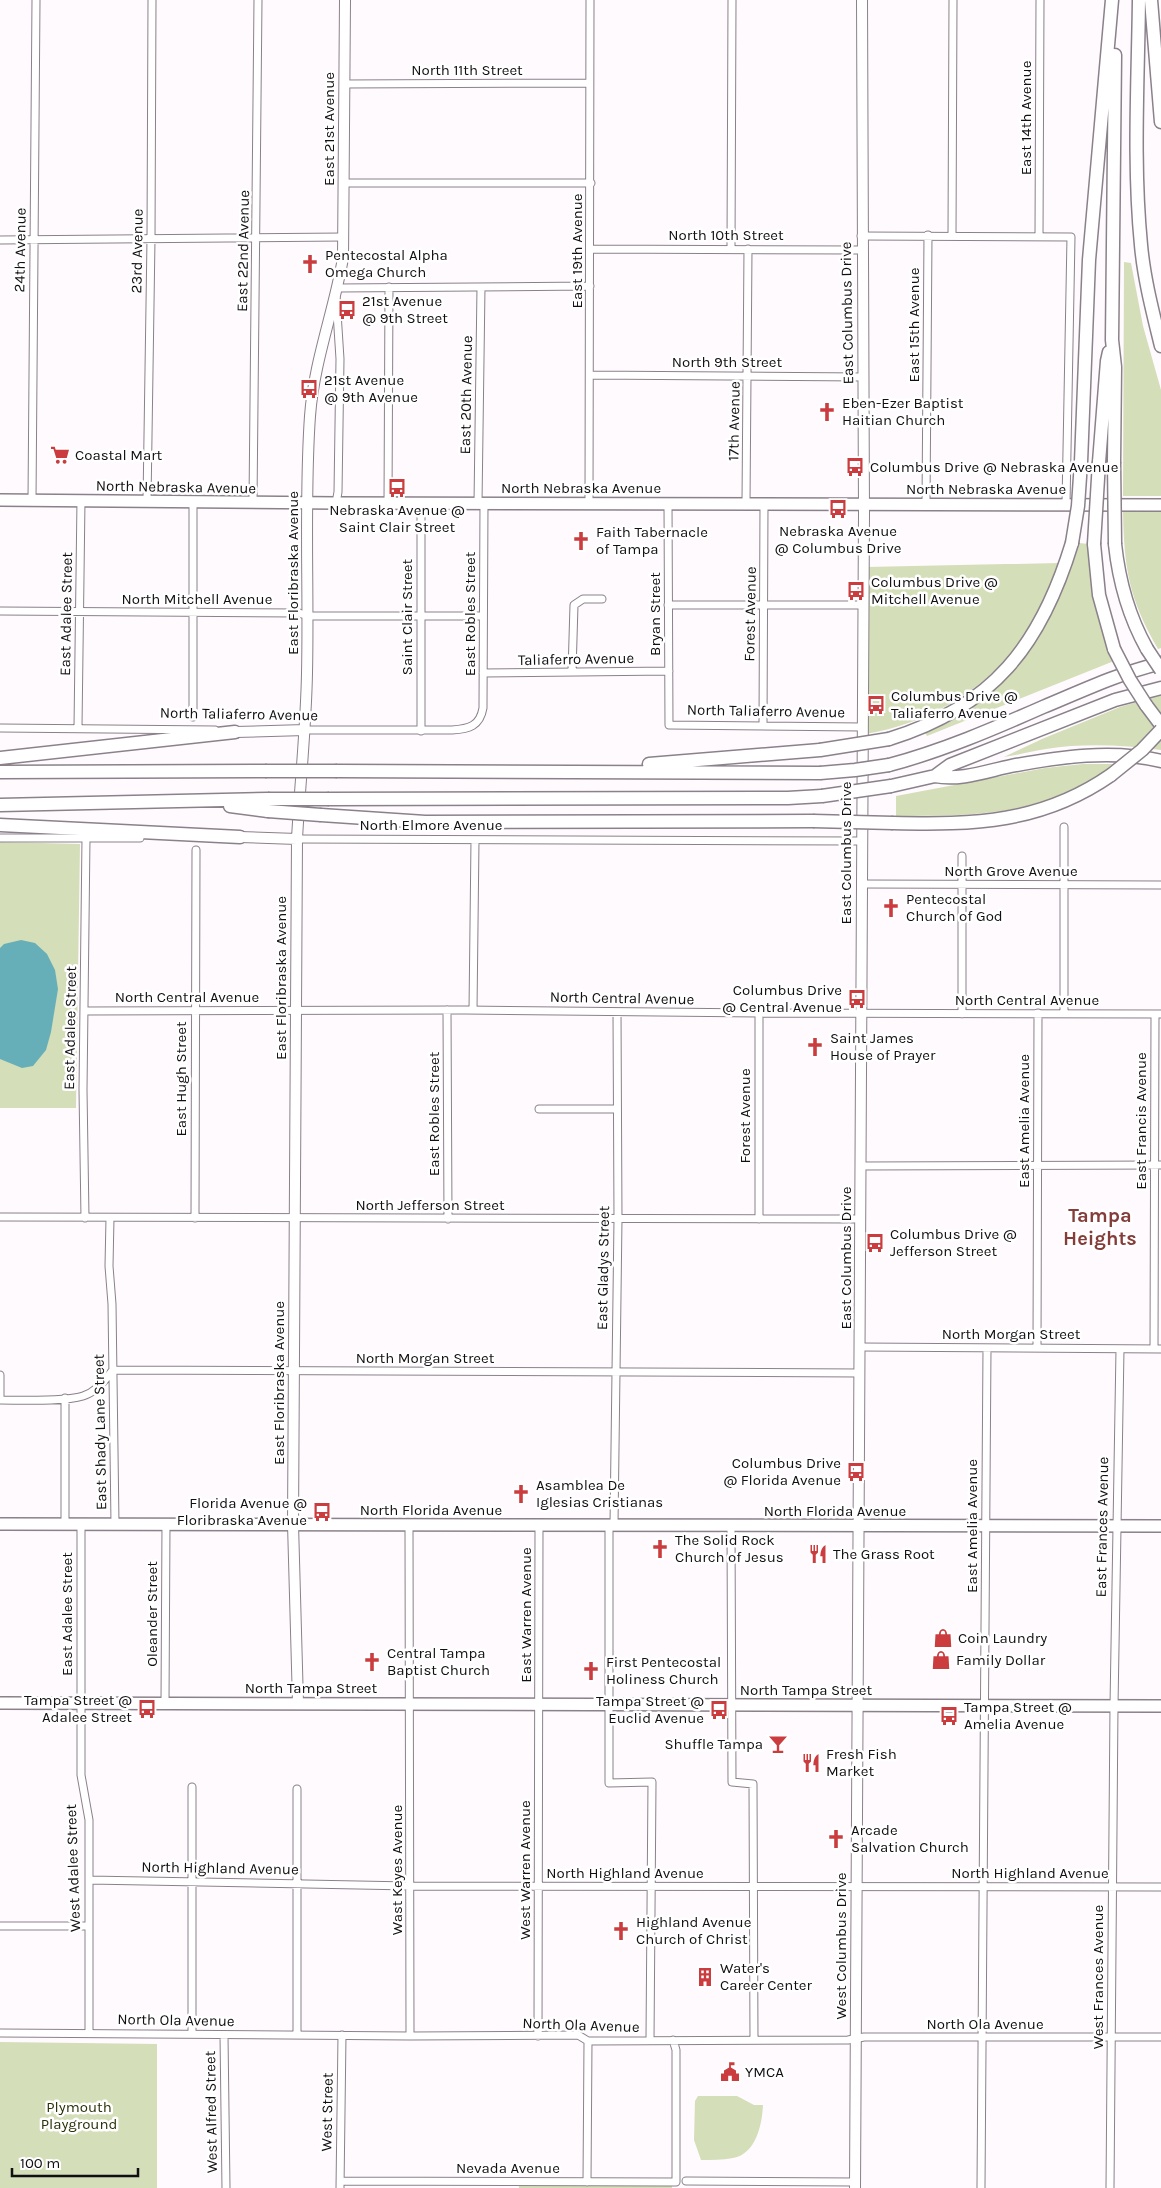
<svg xmlns="http://www.w3.org/2000/svg" width="1161" height="2188" viewBox="0 0 1161 2188" font-family="Karla,sans-serif">
	<style>
		.green { fill: #d4deb8 }
		.water { fill: #67afb8 }
		.lines { fill: none; stroke-linecap: round; stroke-linejoin: round }
		.street-casing { stroke: #8b818a; stroke-width: 9 }
		.secondary-casing { stroke: #8b818a; stroke-width: 12 }
		.primary-casing { stroke: #8b818a; stroke-width: 14 }
		.highway-casing { stroke: #8b818a; stroke-width: 15 }
		.street { stroke: #fff; stroke-width: 7 }
		.secondary { stroke: #fff; stroke-width: 10 }
		.primary { stroke: #fff; stroke-width: 11 }
		.highway { stroke: #fff; stroke-width: 12 }
		.highway-bridge-casing { stroke: #8b818a; stroke-width: 15; stroke-linecap: butt }
		.highway-bridge { stroke: #fff; stroke-width: 12 }
		.labels { text-anchor: middle; stroke-width: 5; stroke-linejoin: round; paint-order: stroke }
		.street-label { font-size: 15px; fill: #120f12; stroke: #fff }
		.poi-label { font-size: 15px; fill: #120f12; stroke: #fff; text-anchor: start }
		.park-label { font-size: 15px; fill: #293107; stroke: #fff }
		.district-label { font-size: 20px; font-weight: bold; fill: #853d3a; stroke: #fff }
	</style>
	<rect width="100%" height="100%" fill="#fefafe"/>
	<path class="green" d="M1124,262l7,1 12,63 18,64v106h-38z
		M1123,511h38v137l-3,1c-29,-50 -34,-81 -35,-138z
		M1079,543l10,1c0,42 9,79 25,117l-187,75 -2,-4c85,-35 129,-104 154,-189z
		M1060,563c-5,13 -9,27 -15,39 -34,71 -102,119 -179,132l1,-167z
		M1161,695v55c-38,-5 -77,-7 -115,-1 -14,2 -28,6 -42,8l38,-18 78,-32z
		M1083,764h33c-70,52 -138,52 -220,52v-20l149,-28z
		M0,842l80,2 -4,264h-76z
		M0,2042l157,2v144h-157z
		M698,2096h39l17,9h9c-1,20 -7,49 -30,53 -11,2 -22,2 -32,2l-7,-20 1,-39z
		M519,2182l153,1v5h-153z"/>
	<path class="water" d="M21,940l14,3 12,11 8,16 3,19 -7,43 -5,18 -13,16 -11,2 -22,-9v-111l4,-4z"/>
	<g class="lines">
		<g class="street-casing">
			<path id="street" d="M344,84l245,-1
				M344,183h247
				M952,235l1,-235
				M861,236l210,1 -5,267
				M1039,236l1,-236
				M0,240l344,-3
				M731,248l1,-248
				M591,249l270,1
				M338,288l252,-2
				M590,375l273,2
				M32,500l4,-500
				M147,502l4,-263 1,-239
				M253,503l5,-503
				M336,503l2,-11 2,-133 -4,-62
				M388,503l1,-216
				M421,503v228
				M478,503l3,-216
				M589,503l1,-503
				M668,503l1,222 193,2
				M746,504l2,-255
				M926,504l2,-269
				M668,605h195
				M0,611l299,2 9,3h175
				M572,672l2,-67 9,-6h19
				M483,673l186,-2
				M193,717v-214
				M763,725l1,-221
				M78,727l3,-227
				M0,728l215,2
				M305,730h147c17,-1 28,-4 31,-22l1,-205
				M0,838h140
				M297,839l564,2
				M962,856v158
				M861,884l300,1
				M447,1010l1,209
				M473,1010l2,-170
				M84,1011l380,-1 295,3 402,1
				M759,1013v206
				M1064,1013v-186
				M539,1109h78
				M861,1166l300,-1
				M0,1217l861,2
				M85,1218l-2,-128 3,-252
				M110,1218l-1,48 3,38 3,220
				M195,1218l1,-368
				M860,1347l301,2
				M1037,1348l1,-335
				M1154,1349l1,-335
				M113,1370l747,3
				M0,1375v25c22,0 64,2 83,-4 13,-4 22,-15 29,-25
				M65,1398v126
				M81,1525v250l8,45v213
				M614,1525l4,-306 -1,-207
				M409,1526l1,510
				M609,1526v257l43,-1 -2,258
				M731,1527l1,255 21,2 1,255
				M165,1703l1,-179
				M89,1880l321,6 751,1
				M0,1926h89
				M0,2033l410,3 168,-1 10,6 260,-1 16,-3h297
				M192,2034v-247
				M224,2035l2,153
				M297,2035v-246
				M538,2036l1,-511
				M340,2181l336,1v-132l-3,-10
				M686,2181l169,1
				M587,2182l1,-141
				M340,2188l2,-153
				M981,2188l6,-840
				M1110,2188l4,-482 6,-357"/>
		</g>
		<g class="secondary-casing">
			<path id="secondary" d="M235,732l70,-2
				M240,837l57,2
				M298,1703l-5,-179 4,-685c3,-56 9,-111 10,-166 2,-86 -3,-172 3,-257 4,-55 24,-105 33,-158l2,-258
				M855,2188l9,-1675 -2,-513"/>
		</g>
		<g class="primary-casing">
			<path id="primary" d="M0,500l336,3 825,2
				M0,1524l1161,2
				M0,1703l1161,3"/>
		</g>
		<g class="highway-casing">
			<path id="highway" d="M1139,0c-1,81 -6,164 2,245 3,34 12,68 20,101
				M1151,0l10,122
				M1081,462l8,-202 23,-260
				M1099,462l8,-101 2,-9
				M1114,462l1,-95 -3,-27 3,-285
				M1094,544l5,51 15,54
				M1115,544c4,38 13,71 32,105
				M1146,705l15,20
				M889,739c104,-32 152,-94 183,-196
				M0,758l235,-26
				M649,764l171,-14
				M889,765c53,-14 104,-36 154,-58 41,-17 74,-33 118,-44
				M337,771l483,2
				M0,772l265,-1
				M935,776c25,5 52,-5 76,-10 48,-9 102,-17 150,-5
				M891,786l44,-10 15,-11 165,-65 46,-12
				M329,799l459,-1 34,-2
				M0,805l268,-6
				M230,806l38,5
				M321,815l104,7 388,-1
				M893,823c81,2 149,0 218,-48
				M0,825l240,12"/>
		</g>
		<use href="#street" class="street"/>
		<use href="#secondary" class="secondary"/>
		<use href="#primary" class="primary"/>
		<use href="#highway" class="highway"/>
		<g class="highway-bridge-casing">
			<path id="highway-bridge" d="M1114,462l1,82
				M1072,543l6,-37 3,-44
				M1094,544l5,-82
				M1114,649l16,31 16,25
				M1147,649l14,21
				M820,750l69,-11
				M265,771h72
				M820,773l35,-3 34,-5
				M1111,775l31,-25 19,-20
				M822,796l69,-10
				M268,799h61
				M268,811l53,4
				M813,821l80,2"/>
		</g>
		<use href="#highway-bridge" class="highway-bridge"/>
	</g>
	<defs>
		<g id="church-bare" transform="scale(1.5)"><path d="M-1.2-6h2.4v3.5h3.3v2.4h-3.3V6h-2.4V-.1h-3.3v-2.4h3.3Z" fill="#cb3c3f" stroke="#fff" stroke-width="2.5" paint-order="stroke"/></g>
		<g id="bus-bare" transform="scale(1.5)"><path d="M-5-6H5V4H4V6H2V4H-2V6H-4V4H-5ZM-3.5-4V0h7V-4ZM-3.5 1.2v1.5H-2V1.2ZM2 1.2v1.5H3.5V1.2Z" fill="#cb3c3f" stroke="#fff" stroke-width="2.5" paint-order="stroke"/></g>
		<g id="supermarket-bare" transform="scale(1.5)"><path d="M-6-5.5h2.5l.6 2H6L4.5 2H-2.5L-4.4-4H-6ZM-1.5 3.2a1.3 1.3 0 1 0 .1 0ZM3 3.2a1.3 1.3 0 1 0 .1 0Z" fill="#cb3c3f" stroke="#fff" stroke-width="2.5" paint-order="stroke"/></g>
		<g id="restaurant-bare" transform="scale(1.5)"><path d="M-5-6h1v4h1v-4h1v4h1v-4h1v5L-1.5 .5V6h-2V.5L-5-1ZM5-6V6H3V1.5H1.5Q1.5-4 5-6Z" fill="#cb3c3f" stroke="#fff" stroke-width="2.5" paint-order="stroke"/></g>
		<g id="shop-bare" transform="scale(1.5)"><path d="M-5-2.5h2.3a2.7 3.5 0 0 1 5.4 0H5L5.5 6h-11ZM-1.5-2.5h3a1.5 2.3 0 0 0-3 0Z" fill="#cb3c3f" stroke="#fff" stroke-width="2.5" paint-order="stroke"/></g>
		<g id="bar-bare" transform="scale(1.5)"><path d="M-6-5H6L.8 .8V4.5H3.5V6h-7V4.5H-.8V.8Z" fill="#cb3c3f" stroke="#fff" stroke-width="2.5" paint-order="stroke"/></g>
		<g id="building-bare" transform="scale(1.5)"><path d="M-4-6H4V6H1V3H-1V6H-4ZM-2.5-4.3h1.7v1.8h-1.7ZM.8-4.3h1.7v1.8H.8ZM-2.5-1h1.7V.8h-1.7ZM.8-1h1.7V.8H.8Z" fill="#cb3c3f" stroke="#fff" stroke-width="2.5" paint-order="stroke"/></g>
		<g id="civic-bare" transform="scale(1.5)"><path d="M-.6-6.5H3V-4.5H.6V-3L4-1V1h2V6H-6V1h2V-1L-.6-3ZM-1.2 2.5V6h2.4V2.5Z" fill="#cb3c3f" stroke="#fff" stroke-width="2.5" paint-order="stroke"/></g>
	</defs>
	<g fill-rule="evenodd">
		<use href="#church-bare" x="310" y="264"/>
		<use href="#bus-bare" x="347" y="310"/>
		<use href="#bus-bare" x="309" y="389"/>
		<use href="#church-bare" x="827" y="412"/>
		<use href="#supermarket-bare" x="60" y="455"/>
		<use href="#bus-bare" x="855" y="467"/>
		<use href="#bus-bare" x="397" y="488"/>
		<use href="#bus-bare" x="838" y="509"/>
		<use href="#church-bare" x="581" y="541"/>
		<use href="#bus-bare" x="856" y="591"/>
		<use href="#bus-bare" x="876" y="705"/>
		<use href="#church-bare" x="891" y="908"/>
		<use href="#bus-bare" x="857" y="999"/>
		<use href="#church-bare" x="815" y="1047"/>
		<use href="#bus-bare" x="875" y="1243"/>
		<use href="#bus-bare" x="856" y="1472"/>
		<use href="#church-bare" x="521" y="1494"/>
		<use href="#bus-bare" x="322" y="1512"/>
		<use href="#church-bare" x="660" y="1549"/>
		<use href="#restaurant-bare" x="818" y="1554"/>
		<use href="#shop-bare" x="943" y="1638"/>
		<use href="#shop-bare" x="941" y="1660"/>
		<use href="#church-bare" x="372" y="1662"/>
		<use href="#church-bare" x="591" y="1671"/>
		<use href="#bus-bare" x="147" y="1709"/>
		<use href="#bus-bare" x="719" y="1710"/>
		<use href="#bus-bare" x="949" y="1716"/>
		<use href="#bar-bare" x="778" y="1744"/>
		<use href="#restaurant-bare" x="811" y="1763"/>
		<use href="#church-bare" x="836" y="1839"/>
		<use href="#church-bare" x="621" y="1931"/>
		<use href="#building-bare" x="705" y="1977"/>
		<use href="#civic-bare" x="730" y="2072"/>
	</g>
	<g class="labels">
		<g class="street-label">
			<text x="467" y="75">North 11th Street</text>
			<text transform="translate(1026 118) rotate(-90)" y="5">East 14th Avenue</text>
			<text transform="translate(329 129) rotate(-90)" y="5">East 21st Avenue</text>
			<text x="726" y="240">North 10th Street</text>
			<text transform="translate(20 250) rotate(-89)" y="5">24th Avenue</text>
			<text transform="translate(137 251) rotate(-89)" y="5">23rd Avenue</text>
			<text transform="translate(243 251) rotate(-89)" y="5">East 22nd Avenue</text>
			<text transform="translate(577 251) rotate(-90)" y="5">East 19th Avenue</text>
			<text transform="translate(847 313) rotate(-91)" y="5">East Columbus Drive</text>
			<text transform="translate(914 325) rotate(-90)" y="5">East 15th Avenue</text>
			<text x="727" y="367">North 9th Street</text>
			<text transform="translate(466 395) rotate(-89)" y="5">East 20th Avenue</text>
			<text transform="translate(734 421) rotate(-89)" y="5">17th Avenue</text>
			<text transform="translate(176 487) rotate(1)" y="5">North Nebraska Avenue</text>
			<text x="581" y="493">North Nebraska Avenue</text>
			<text x="986" y="494">North Nebraska Avenue</text>
			<text transform="translate(293 573) rotate(-90)" y="5">East Floribraska Avenue</text>
			<text x="197" y="604">North Mitchell Avenue</text>
			<text transform="translate(66 614) rotate(-89)" y="5">East Adalee Street</text>
			<text transform="translate(470 614) rotate(-90)" y="5">East Robles Street</text>
			<text transform="translate(655 614) rotate(-90)" y="5">Bryan Street</text>
			<text transform="translate(750 614) rotate(-89)" y="5">Forest Avenue</text>
			<text transform="translate(407 617) rotate(-90)" y="5">Saint Clair Street</text>
			<text transform="translate(576 659) rotate(-1)" y="5">Taliaferro Avenue</text>
			<text transform="translate(766 711) rotate(1)" y="5">North Taliaferro Avenue</text>
			<text transform="translate(239 714) rotate(1)" y="5">North Taliaferro Avenue</text>
			<text x="431" y="830">North Elmore Avenue</text>
			<text transform="translate(846 853) rotate(-90)" y="5">East Columbus Drive</text>
			<text x="1011" y="876">North Grove Avenue</text>
			<text transform="translate(281 978) rotate(-90)" y="5">East Floribraska Avenue</text>
			<text x="187" y="1002">North Central Avenue</text>
			<text transform="translate(622 998) rotate(1)" y="5">North Central Avenue</text>
			<text x="1027" y="1005">North Central Avenue</text>
			<text transform="translate(70 1028) rotate(-89)" y="5">East Adalee Street</text>
			<text transform="translate(181 1079) rotate(-90)" y="5">East Hugh Street</text>
			<text transform="translate(434 1114) rotate(-90)" y="5">East Robles Street</text>
			<text transform="translate(745 1116) rotate(-90)" y="5">Forest Avenue</text>
			<text transform="translate(1024 1121) rotate(-90)" y="5">East Amelia Avenue</text>
			<text transform="translate(1141 1121) rotate(-90)" y="5">East Francis Avenue</text>
			<text x="430" y="1210">North Jefferson Street</text>
			<text transform="translate(846 1258) rotate(-90)" y="5">East Columbus Drive</text>
			<text transform="translate(603 1268) rotate(-89)" y="5">East Gladys Street</text>
			<text x="1011" y="1339">North Morgan Street</text>
			<text x="425" y="1363">North Morgan Street</text>
			<text transform="translate(279 1383) rotate(-90)" y="5">East Floribraska Avenue</text>
			<text transform="translate(100 1432) rotate(-91)" y="5">East Shady Lane Street</text>
			<text x="431" y="1515">North Florida Avenue</text>
			<text x="835" y="1516">North Florida Avenue</text>
			<text transform="translate(972 1526) rotate(-90)" y="5">East Amelia Avenue</text>
			<text transform="translate(1102 1527) rotate(-89)" y="5">East Frances Avenue</text>
			<text transform="translate(67 1614) rotate(-90)" y="5">East Adalee Street</text>
			<text transform="translate(152 1614) rotate(-90)" y="5">Oleander Street</text>
			<text transform="translate(526 1615) rotate(-90)" y="5">East Warren Avenue</text>
			<text x="311" y="1693">North Tampa Street</text>
			<text x="806" y="1695">North Tampa Street</text>
			<text transform="translate(73 1868) rotate(-92)" y="5">West Adalee Street</text>
			<text transform="translate(220 1868) rotate(1)" y="5">North Highland Avenue</text>
			<text transform="translate(397 1870) rotate(-90)" y="5">Wast Keyes Avenue</text>
			<text transform="translate(525 1870) rotate(-90)" y="5">West Warren Avenue</text>
			<text x="625" y="1878">North Highland Avenue</text>
			<text x="1030" y="1878">North Highland Avenue</text>
			<text transform="translate(841 1946) rotate(-90)" y="5">West Columbus Drive</text>
			<text transform="translate(1098 1977) rotate(-90)" y="5">West Frances Avenue</text>
			<text transform="translate(176 2020) rotate(1)" y="5">North Ola Avenue</text>
			<text x="985" y="2029">North Ola Avenue</text>
			<text transform="translate(581 2025) rotate(2)" y="5">North Ola Avenue</text>
			<text transform="translate(211 2112) rotate(-91)" y="5">West Alfred Street</text>
			<text transform="translate(327 2112) rotate(-89)" y="5">West Street</text>
			<text x="508" y="2173">Nevada Avenue</text>
		</g>
		<g class="poi-label">
			<text x="325" y="260">Pentecostal Alpha<tspan x="325" dy="17">Omega Church</tspan></text>
			<text x="362" y="306">21st Avenue<tspan x="362" dy="17">@ 9th Street</tspan></text>
			<text x="324" y="385">21st Avenue<tspan x="324" dy="17">@ 9th Avenue</tspan></text>
			<text x="842" y="408">Eben-Ezer Baptist<tspan x="842" dy="17">Haitian Church</tspan></text>
			<text x="75" y="460">Coastal Mart</text>
			<text x="870" y="472">Columbus Drive @ Nebraska Avenue</text>
			<text x="397" y="515" text-anchor="middle">Nebraska Avenue @<tspan x="397" dy="17">Saint Clair Street</tspan></text>
			<text x="838" y="536" text-anchor="middle">Nebraska Avenue<tspan x="838" dy="17">@ Columbus Drive</tspan></text>
			<text x="596" y="537">Faith Tabernacle<tspan x="596" dy="17">of Tampa</tspan></text>
			<text x="871" y="587">Columbus Drive @<tspan x="871" dy="17">Mitchell Avenue</tspan></text>
			<text x="891" y="701">Columbus Drive @<tspan x="891" dy="17">Taliaferro Avenue</tspan></text>
			<text x="906" y="904">Pentecostal<tspan x="906" dy="17">Church of God</tspan></text>
			<text x="842" y="995" text-anchor="end">Columbus Drive<tspan x="842" dy="17">@ Central Avenue</tspan></text>
			<text x="830" y="1043">Saint James<tspan x="830" dy="17">House of Prayer</tspan></text>
			<text x="890" y="1239">Columbus Drive @<tspan x="890" dy="17">Jefferson Street</tspan></text>
			<text x="841" y="1468" text-anchor="end">Columbus Drive<tspan x="841" dy="17">@ Florida Avenue</tspan></text>
			<text x="536" y="1490">Asamblea De<tspan x="536" dy="17">Iglesias Cristianas</tspan></text>
			<text x="307" y="1508" text-anchor="end">Florida Avenue @<tspan x="307" dy="17">Floribraska Avenue</tspan></text>
			<text x="675" y="1545">The Solid Rock<tspan x="675" dy="17">Church of Jesus</tspan></text>
			<text x="833" y="1559">The Grass Root</text>
			<text x="958" y="1643">Coin Laundry</text>
			<text x="387" y="1658">Central Tampa<tspan x="387" dy="17">Baptist Church</tspan></text>
			<text x="956" y="1665">Family Dollar</text>
			<text x="606" y="1667">First Pentecostal<tspan x="606" dy="17">Holiness Church</tspan></text>
			<text x="132" y="1705" text-anchor="end">Tampa Street @<tspan x="132" dy="17">Adalee Street</tspan></text>
			<text x="704" y="1706" text-anchor="end">Tampa Street @<tspan x="704" dy="17">Euclid Avenue</tspan></text>
			<text x="964" y="1712">Tampa Street @<tspan x="964" dy="17">Amelia Avenue</tspan></text>
			<text x="763" y="1749" text-anchor="end">Shuffle Tampa</text>
			<text x="826" y="1759">Fresh Fish<tspan x="826" dy="17">Market</tspan></text>
			<text x="851" y="1835">Arcade<tspan x="851" dy="17">Salvation Church</tspan></text>
			<text x="636" y="1927">Highland Avenue<tspan x="636" dy="17">Church of Christ</tspan></text>
			<text x="720" y="1973">Water's<tspan x="720" dy="17">Career Center</tspan></text>
			<text x="745" y="2077">YMCA</text>
		</g>
		<g class="park-label">
			<text x="79" y="2112">Plymouth<tspan x="79" dy="17">Playground</tspan></text>
		</g>
		<g class="district-label">
			<text x="1100" y="1222">Tampa<tspan x="1100" dy="23">Heights</tspan></text>
		</g>
	</g>
	<path d="M12 2168v8h126v-8" fill="none" stroke="#120f12" stroke-width="2.5"/>
	<text x="20" y="2168" font-size="15" fill="#120f12" stroke="#ffffff" stroke-width="4" paint-order="stroke">100 m</text>
</svg>
